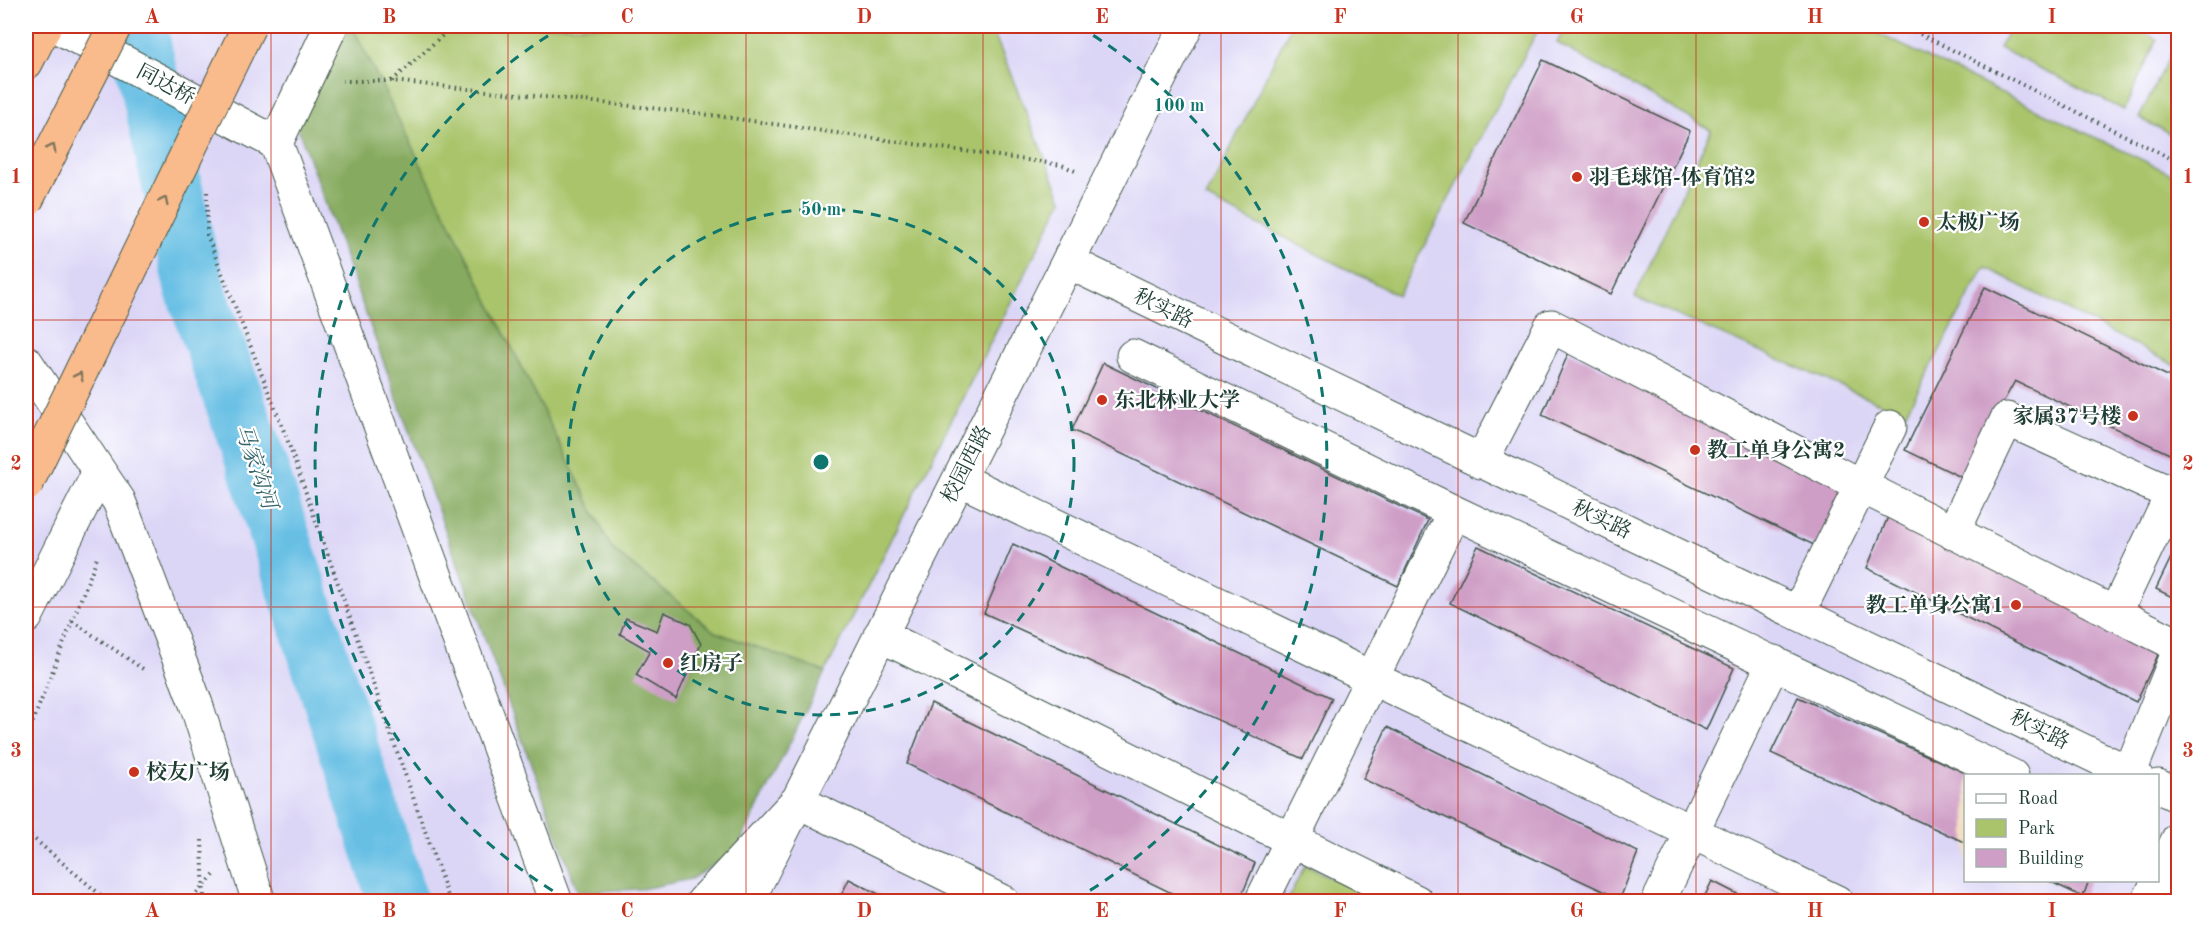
<svg xmlns="http://www.w3.org/2000/svg" width="2204" height="927" viewBox="0 0 2204 927" font-family="'Old Standard TT','Noto Serif SC',serif">
	<style>
		.built { fill: #dcd6f6; fill-rule: evenodd }
		.green { fill: #a9c46b; stroke: #648050; stroke-width: 1.5 }
		.forest { fill: #86aa5f; stroke: #52744a; stroke-width: 1.5 }
		.lines { fill: none; stroke-linecap: round; stroke-linejoin: round }
		.river { stroke: #67bfe4; stroke-width: 60 }
		.building { fill: #cf9ec6 }
		.minor-casing { stroke: #3f5549; stroke-width: 35 }
		.trunk-casing { stroke: #3f5549; stroke-width: 35 }
		.path { stroke: #3f5549; stroke-width: 4; stroke-dasharray: 1.5 4.5; stroke-linecap: butt }
		.minor { stroke: #fff; stroke-width: 33 }
		.trunk { stroke: #fabb8c; stroke-width: 33 }
		.primary-bridge-casing { stroke: #3f5549; stroke-width: 35; stroke-linecap: butt }
		.trunk-bridge-casing { stroke: #3f5549; stroke-width: 35; stroke-linecap: butt }
		.primary-bridge { stroke: #fabb8c; stroke-width: 33 }
		.trunk-bridge { stroke: #fabb8c; stroke-width: 33 }
		.oneway { stroke: #82765c }
		.grid { fill: none; stroke: #c8321e; stroke-width: 1.5; stroke-opacity: 0.55 }
		.ring { fill: none; stroke: #0f766e; stroke-width: 3; stroke-dasharray: 10 8 }
		.poi-dot { fill: #c8321e; stroke: #fff; stroke-width: 2 }
		.labels { text-anchor: middle; stroke-width: 4.5; stroke-linejoin: round; paint-order: stroke }
		.street-label { font-size: 21px; fill: #1f3d34; stroke: #fff }
		.poi-label { font-size: 21px; font-weight: bold; fill: #1f3d34; stroke: #fff; text-anchor: start }
		.water-label { font-size: 22px; font-style: italic; fill: #356469; stroke: #fff }
		.centre { fill: #0f766e; stroke: #fff; stroke-width: 3 }
		.ring-label { font-size: 18px; text-anchor: middle; font-weight: bold; fill: #0f766e; stroke: #fff; stroke-width: 4.5; stroke-linejoin: round; paint-order: stroke }
		.neatline { fill: none; stroke: #c8321e; stroke-width: 2 }
		.grid-label { font-size: 20px; text-anchor: middle; font-weight: bold; fill: #c8321e }
	</style>
	<rect width="100%" height="100%" fill="#fff"/>
	<filter id="ink" filterUnits="userSpaceOnUse"><feTurbulence type="fractalNoise" baseFrequency=".0167" numOctaves="2"/><feDisplacementMap in="SourceGraphic" scale="12" xChannelSelector="R" yChannelSelector="G"/><feConvolveMatrix kernelMatrix="1 2 1 2 8 2 1 2 1" color-interpolation-filters="sRGB"/></filter>
	<filter id="wash" filterUnits="userSpaceOnUse"><feTurbulence type="fractalNoise" baseFrequency=".008" numOctaves="4" result="noise"/><feDisplacementMap in="SourceGraphic" scale="24" xChannelSelector="R" yChannelSelector="G"/><feGaussianBlur stdDeviation="1.35" result="paint"/><feColorMatrix in="noise" values="0 0 0 0 0 0 0 0 0 0 0 0 0 0 0 0 0 1.4 0 .05"/><feComposite in="paint" operator="in"/></filter>
	<g filter="url(#wash)">
		<rect width="100%" height="100%" fill="#f2dfc2"/>
		<path class="built" d="M26,26h2152v875h-2152zM1966,776h192v104h-192z"/>
		<path class="green" d="M352,26h639l71,174 -237,472 -110,-40 -103,-83z
			M1291,26h249l-142,269 -192,-97z
			M1566,26h296l316,151v190l-193,-100 -80,147 -270,-117 76,-167 -154,-87z
			M2011,26h118l28,13 -33,71 -125,-62z
			M2174,48l4,2v88l-39,-20z
			M1305,865l75,37h-93z"/>
		<path class="forest" d="M347,26h5l260,523 103,83 110,40 -89,179 -45,28 -49,10 -64,3 -281,-766z"/>
		<g class="lines">
			<path class="river" d="M137,26l57,260 65,185 139,431"/>
		</g>
		<g id="blocks">
			<path class="building" d="M1543,60l147,71 -79,163 -147,-71z
				M1985,287l193,94v77l-163,-77 -54,96 -56,-27z
				M1569,352l278,134 -31,60 -274,-131z
				M1103,363l325,157 -30,66 -326,-156z
				M1892,507l272,135 -28,60 -269,-134z
				M2178,543v57l-22,-11z
				M1013,544l319,154 -29,61 -319,-146z
				M1478,546l256,122 -28,62 -256,-127z
				M664,612l26,12 11,20 -25,55 -40,-24 14,-24 -30,-17 6,-16 31,13z
				M1798,697l174,79h-6v67l-195,-90z
				M931,703l324,160 -16,39h-49l-283,-138z
				M1387,727l251,125 -18,47 -257,-120z
				M849,879l45,23h-56z
				M2047,880h42l-6,17z
				M1712,881l41,21h-51z"/>
		</g>
	</g>
	<g filter="url(#ink)">
		<use href="#blocks" fill-opacity="0" stroke="#3f5549" stroke-width="1.5"/>
		<g class="lines">
			<g class="minor-casing">
				<path id="minor" d="M56,26l220,117
					M331,26l-55,117 280,759
					M1068,262l1068,514
					M1133,356l321,156 558,264
					M26,362l93,139 77,203 63,198
					M1481,462l70,-136 310,160 317,159
					M959,479l878,423
					M1953,533l54,-114 165,75 -57,120
					M1798,613l92,-186
					M26,617l73,-145
					M880,635l537,267
					M2130,772l48,-119
					M2158,786l20,10
					M703,902l94,-101 206,101
					M747,902l439,-876
					M1261,902l193,-390
					M1658,902l116,-240
					M2148,902l30,-63"/>
			</g>
			<g class="trunk-casing">
				<path id="trunk" d="M26,63l19,-37"/>
			</g>
			<path class="path" d="M1904,26l274,136
				M342,81h50l297,31 373,53 13,6
				M392,81l61,-55
				M207,192v43l80,204 163,463
				M72,621l74,50
				M26,739l71,-181
				M26,832l83,70
				M202,840l2,62
				M188,902l28,-29"/>
			<use href="#minor" class="minor"/>
			<use href="#trunk" class="trunk"/>
			<g class="primary-bridge-casing">
				<path id="primary-bridge" d="M26,485l223,-459"/>
			</g>
			<g class="trunk-bridge-casing">
				<path id="trunk-bridge" d="M26,201l89,-175"/>
			</g>
			<use href="#primary-bridge" class="primary-bridge"/>
			<use href="#trunk-bridge" class="trunk-bridge"/>
		</g>
		<defs><path id="oneway-chevron" d="M-2-3.5L2.5 0L-2 3.5" fill="none" stroke-width="1.6" stroke-linecap="round" stroke-linejoin="round" transform="scale(1.5)"/></defs>
		<g class="oneway">
			<use href="#oneway-chevron" transform="translate(52 148) rotate(-63)"/>
			<use href="#oneway-chevron" transform="translate(164 201) rotate(-64)"/>
			<use href="#oneway-chevron" transform="translate(79 376) rotate(-64)"/>
		</g>
	</g>
	<path class="grid" d="M271,26v876M508,26v876M746,26v876M983,26v876M1221,26v876M1458,26v876M1696,26v876M1933,26v876M26,320h2152M26,607h2152"/>
	<g class="ring">
		<circle cx="821" cy="462" r="253"/>
		<path d="M568 900A506 506 0 0 1 564 26M1078 26A506 506 0 0 1 1074 900"/>
	</g>
	<g class="poi-dot">
		<circle cx="1577" cy="177" r="6"/>
		<circle cx="1924" cy="222" r="6"/>
		<circle cx="1102" cy="400" r="6"/>
		<circle cx="2133" cy="416" r="6"/>
		<circle cx="1695" cy="450" r="6"/>
		<circle cx="2016" cy="605" r="6"/>
		<circle cx="668" cy="663" r="6"/>
		<circle cx="134" cy="772" r="6"/>
	</g>
	<g class="labels">
		<g class="street-label">
			<text transform="translate(166 84) rotate(28)" y="7">同达桥</text>
			<text transform="translate(1164 308) rotate(26)" y="7">秋实路</text>
			<text transform="translate(966 464) rotate(-63)" y="7">校园西路</text>
			<text transform="translate(1602 519) rotate(25)" y="7">秋实路</text>
			<text transform="translate(2040 729) rotate(26)" y="7">秋实路</text>
		</g>
		<g class="poi-label">
			<text x="1589" y="184">羽毛球馆-体育馆2</text>
			<text x="1936" y="229">太极广场</text>
			<text x="1114" y="407">东北林业大学</text>
			<text x="2121" y="423" text-anchor="end">家属37号楼</text>
			<text x="1707" y="457">教工单身公寓2</text>
			<text x="2004" y="612" text-anchor="end">教工单身公寓1</text>
			<text x="680" y="670">红房子</text>
			<text x="146" y="779">校友广场</text>
		</g>
		<g class="water-label">
			<text transform="translate(257 466) rotate(71)" y="8">马家沟河</text>
		</g>
	</g>
	<circle cx="821" cy="462" r="9" class="centre"/>
	<g class="ring-label">
		<text x="1179" y="111">100 m</text>
		<text x="821" y="215">50 m</text>
	</g>
	<rect width="2204" height="927" fill="none" stroke="#fff" stroke-width="66"/>
	<rect x="1964" y="774" width="195" height="108" fill="#ffffff" stroke="#a5b1ae" stroke-width="1.5"/>
	<rect x="1976" y="794" width="30" height="9" fill="#ffffff" stroke="#a5b1ae" stroke-width="1.5"/>
	<text x="2018" y="804" font-size="18" fill="#1f3d34">Road</text>
	<rect x="1976" y="819" width="30" height="18" fill="#a9c46b" stroke="#a5b1ae" stroke-width="1.5"/>
	<text x="2018" y="834" font-size="18" fill="#1f3d34">Park</text>
	<rect x="1976" y="849" width="30" height="18" fill="#cf9ec6" stroke="#a5b1ae" stroke-width="1.5"/>
	<text x="2018" y="864" font-size="18" fill="#1f3d34">Building</text>
	<rect x="33" y="33" width="2138" height="861" class="neatline"/>
	<g class="grid-label">
		<text x="152" y="23">A</text>
		<text x="389" y="23">B</text>
		<text x="627" y="23">C</text>
		<text x="864" y="23">D</text>
		<text x="1102" y="23">E</text>
		<text x="1340" y="23">F</text>
		<text x="1577" y="23">G</text>
		<text x="1815" y="23">H</text>
		<text x="2052" y="23">I</text>
		<text x="16" y="183">1</text>
		<text x="2188" y="183">1</text>
		<text x="16" y="470">2</text>
		<text x="2188" y="470">2</text>
		<text x="16" y="757">3</text>
		<text x="2188" y="757">3</text>
		<text x="152" y="917">A</text>
		<text x="389" y="917">B</text>
		<text x="627" y="917">C</text>
		<text x="864" y="917">D</text>
		<text x="1102" y="917">E</text>
		<text x="1340" y="917">F</text>
		<text x="1577" y="917">G</text>
		<text x="1815" y="917">H</text>
		<text x="2052" y="917">I</text>
	</g>
</svg>
